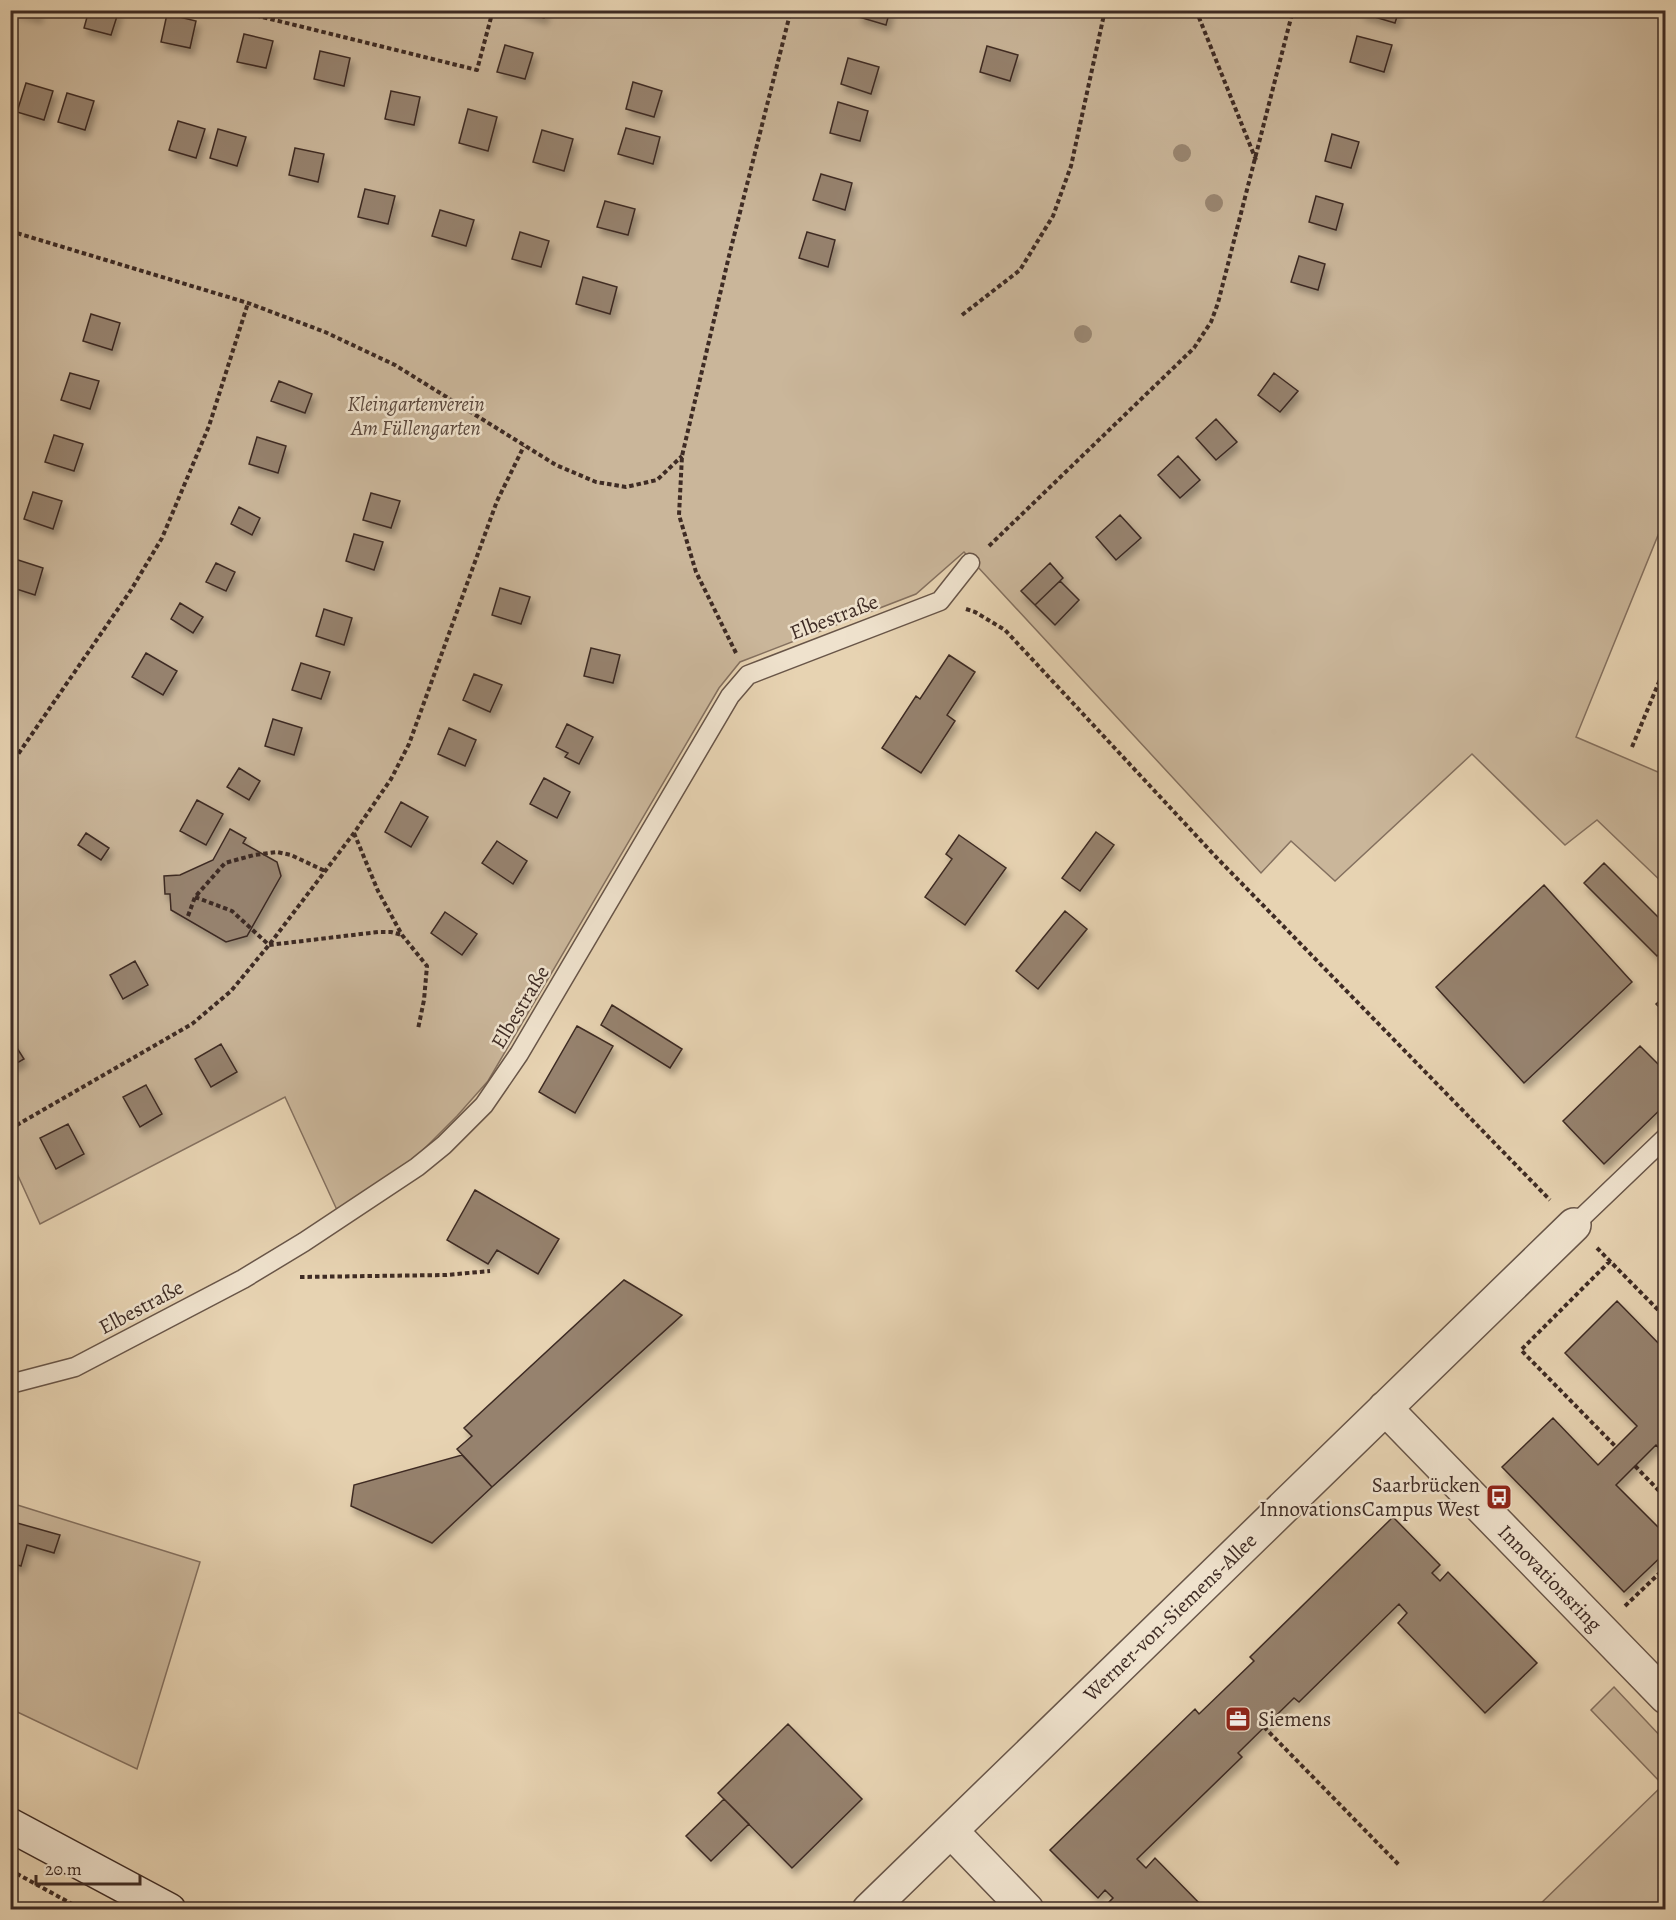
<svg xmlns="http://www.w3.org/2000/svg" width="1676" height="1920" viewBox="0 0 1676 1920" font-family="Alegreya,serif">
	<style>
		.green { fill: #cab69a; stroke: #84705f; stroke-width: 1.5 }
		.building { fill: #96826e; stroke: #3e2b24; stroke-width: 1.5; filter: url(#shadow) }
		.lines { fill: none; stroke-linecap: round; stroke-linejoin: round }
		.lane-casing { stroke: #685548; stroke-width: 21 }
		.street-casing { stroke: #685548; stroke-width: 36 }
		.secondary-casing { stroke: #3e2b24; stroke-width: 36 }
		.path { stroke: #3e2b24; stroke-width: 4; stroke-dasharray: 4.5 3; stroke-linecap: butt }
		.lane { stroke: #efe2cd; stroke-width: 18 }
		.street { stroke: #efe2cd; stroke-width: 33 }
		.secondary { stroke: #efe2cd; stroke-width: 33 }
		.tree { fill: #998671 }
		.labels { text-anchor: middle; stroke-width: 5; stroke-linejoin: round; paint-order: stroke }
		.park-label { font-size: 21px; font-style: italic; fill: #5a473c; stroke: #efe2cd }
		.street-label { font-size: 21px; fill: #3e2b24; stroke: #efe2cd }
		.poi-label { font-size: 21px; fill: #3e2b24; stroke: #efe2cd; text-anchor: end }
	</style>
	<defs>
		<filter id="shadow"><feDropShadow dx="3.5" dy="6" stdDeviation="3" flood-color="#0004"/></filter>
	</defs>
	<rect width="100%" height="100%" fill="#e7d3b2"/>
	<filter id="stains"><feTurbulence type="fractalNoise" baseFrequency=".00333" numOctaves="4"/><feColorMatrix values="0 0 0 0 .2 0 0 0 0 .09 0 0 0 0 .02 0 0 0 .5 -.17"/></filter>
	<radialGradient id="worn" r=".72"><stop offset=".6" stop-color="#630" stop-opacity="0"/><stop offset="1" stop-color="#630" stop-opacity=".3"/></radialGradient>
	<path class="green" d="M10,11h1655v507l-89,219 89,38v110l-68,-65 -32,25 -93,-91 -137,127 -44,-40 -30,32 -297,-321 -48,42 -176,68 -21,26 -231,393 -31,35 -42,42 -78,52 -52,-113 -245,127 -30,-66z
		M11,1503l189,59 -63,207 -126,-60z
		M1614,1687l51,54v168h-130l128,-124 -72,-75z"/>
	<path class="building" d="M12,10h28l-2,7z
		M89,10h30l-8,25 -27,-7z
		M518,10h28l-2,8z
		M860,10h30l-4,15 -27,-8z
		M1362,10h37l-4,13 -34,-10z
		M167,14l29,7 -6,27 -29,-6z
		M244,34l29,7 -7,27 -29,-6z
		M1357,36l35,9 -8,27 -34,-10z
		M505,45l28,8 -8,26 -28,-7z
		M987,46l31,9 -8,26 -30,-9z
		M320,51l30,7 -6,28 -30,-7z
		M848,58l31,9 -8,27 -30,-10z
		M633,82l29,9 -8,26 -28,-8z
		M26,83l27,8 -9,29 -27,-8z
		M391,91l29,6 -6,28 -29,-6z
		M67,93l27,8 -9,29 -27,-8z
		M838,102l30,9 -8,30 -30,-8z
		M468,109l29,8 -9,34 -29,-8z
		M178,121l27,8 -9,29 -27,-8z
		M626,128l34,9 -7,27 -35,-10z
		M218,129l28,8 -9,29 -27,-8z
		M542,130l31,9 -9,32 -31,-9z
		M1332,134l27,8 -8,26 -26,-7z
		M295,148l29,6 -6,28 -29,-7z
		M821,174l31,9 -7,27 -32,-10z
		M365,189l30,7 -7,28 -30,-7z
		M1316,196l27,8 -7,26 -27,-8z
		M605,201l30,8 -7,26 -31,-8z
		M440,210l34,10 -8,26 -34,-10z
		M520,232l29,9 -8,26 -29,-8z
		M807,232l28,8 -7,27 -29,-9z
		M1299,256l26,8 -7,26 -27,-8z
		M583,277l34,10 -7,27 -34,-10z
		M91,314l29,9 -8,27 -29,-9z
		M70,373l29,8 -9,28 -29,-9z
		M1274,373l24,18 -18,21 -22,-17z
		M279,381l33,13 -7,19 -34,-12z
		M1216,419l21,23 -21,18 -20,-22z
		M54,435l29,9 -9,27 -29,-9z
		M257,437l29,9 -8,27 -29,-9z
		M1178,456l22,24 -20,18 -22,-23z
		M33,492l29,9 -9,28 -29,-10z
		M371,493l29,8 -9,27 -28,-8z
		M239,507l21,11 -8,17 -21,-11z
		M1120,515l21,23 -25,22 -20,-23z
		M354,534l29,8 -9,28 -28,-9z
		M15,559l28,9 -8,27 -25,-8v-15z
		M216,563l19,9 -9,19 -20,-9z
		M1050,563l13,15 -28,27 -14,-14z
		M1060,581l19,19 -24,25 -20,-20z
		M500,588l30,9 -9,27 -29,-9z
		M180,603l23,14 -10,16 -22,-14z
		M324,609l28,9 -8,27 -28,-9z
		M591,648l29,7 -7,28 -29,-7z
		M146,653l31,18 -14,24 -31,-18z
		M949,655l26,17 -28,43 8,6 -34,52 -39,-25 34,-52 4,3z
		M301,663l29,9 -9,27 -29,-9z
		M474,674l28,11 -12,27 -27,-12z
		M273,719l29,9 -8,27 -29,-9z
		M567,724l26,13 -14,27 -14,-7 3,-4 -12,-6z
		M449,728l27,12 -11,26 -27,-12z
		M239,768l21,13 -11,19 -22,-13z
		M544,778l26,14 -13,26 -27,-14z
		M197,800l26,14 -17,31 -26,-14z
		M401,802l27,15 -17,30 -26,-15z
		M230,829l16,9 -3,5 34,19 4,14 -34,60 -21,6 -55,-32 -1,-16h-5l-1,-18 16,-1 33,-15z
		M1096,832l18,13 -34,46 -18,-13z
		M86,833l23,15 -8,12 -23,-15z
		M959,835l47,33 -41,57 -40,-28 27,-38 -6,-5z
		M497,841l30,20 -14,23 -31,-21z
		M1604,863l62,62v23l-9,8 -73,-73z
		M1544,885l88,97 -108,101 -88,-96z
		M1065,911l22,18 -49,60 -22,-18z
		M445,912l32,22 -15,21 -31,-22z
		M135,961l13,24 -25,14 -13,-24z
		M1666,995v19l-10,-10z
		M612,1005l70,44 -12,19 -69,-43z
		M577,1026l36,20 -38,67 -36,-21z
		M10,1037l14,22 -14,8z
		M221,1044l16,28 -26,15 -16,-28z
		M1640,1046l26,26v32l-62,60 -41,-43z
		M146,1085l16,29 -22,13 -17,-30z
		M68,1124l16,30 -28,15 -16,-31z
		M475,1190l84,49 -21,35 -41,-24 -9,14 -41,-24z
		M624,1280l58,35 -190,172 -35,-38 15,-13 -8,-8z
		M1617,1301l49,50v104l-10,-10 -40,40 50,50v17l-42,40 -122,-125 51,-49 45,47 39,-39 -72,-73z
		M462,1455l30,32 -60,56 -81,-37 3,-21z
		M1393,1517l47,48 -8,8 8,8 8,-9 89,91 -52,50 -87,-90 9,-10 -8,-9 -100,98 -5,-4 -56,55 4,4 -105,102 9,9 9,-10 51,52h-99l-3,-3 9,-9 -8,-8 -7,8 -48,-48 145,-141 4,5 28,-27 27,-26 -4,-4z
		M10,1521l50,14 -6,18 -27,-8 -6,21 -11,-3z
		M788,1724l74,75 -70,69 -74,-75z
		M724,1799l25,25 -38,37 -25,-25z"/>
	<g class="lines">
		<g class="lane-casing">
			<path id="lane" d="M1574,1225l92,-88
				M10,1384l65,-17 168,-88 61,-37 113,-75 27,-22 40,-40 35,-51 211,-358 18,-21 192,-74 30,-38"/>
		</g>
		<g class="street-casing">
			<path id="street" d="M1385,1408l281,289
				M951,1831l76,79
				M869,1910l705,-685"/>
		</g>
		<g class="secondary-casing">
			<path id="secondary" d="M10,1825l159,85"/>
		</g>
		<path class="path" d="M234,10l243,60 16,-60
			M1196,10l60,150
			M10,231l238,72 77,29 70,33 161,100 40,17 30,5 31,-7 25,-24
			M962,315l58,-45 33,-54 18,-50 34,-156
			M989,546l205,-198 17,-26 7,-19 75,-293
			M966,609l9,3 30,18 211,227 334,343
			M736,653l-40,-81 -17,-57 3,-59 47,-200 62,-246
			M1632,747l34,-82
			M10,766l121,-176 31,-52 47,-112 39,-123
			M354,833l24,58 24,44 25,31 -3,34 -6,29
			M195,897l37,14 37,34 109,-13h13l11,3
			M188,916l7,-19 30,-34 29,-8 23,-3 14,3 34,16
			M10,1129l182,-105 39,-33 38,-46 85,-112 37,-54 18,-35 88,-243 27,-55
			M1597,1248l69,70
			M1610,1261l-89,89 95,97
			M300,1277l146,-2 44,-4
			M1635,1466l31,32
			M1625,1606l41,-39
			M1264,1727l136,139
			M10,1870l73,40"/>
		<use href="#lane" class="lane"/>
		<use href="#street" class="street"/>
		<use href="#secondary" class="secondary"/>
	</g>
	<g class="tree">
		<circle cx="1182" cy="153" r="9"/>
		<circle cx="1214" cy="203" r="9"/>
		<circle cx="1083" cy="334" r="9"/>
	</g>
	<defs>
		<g id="bus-square" transform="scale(1.35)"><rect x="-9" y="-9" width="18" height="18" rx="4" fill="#8f2418" stroke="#efe2cd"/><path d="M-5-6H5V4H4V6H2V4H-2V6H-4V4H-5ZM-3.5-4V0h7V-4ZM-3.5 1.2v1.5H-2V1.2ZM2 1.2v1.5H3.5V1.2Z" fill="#fff"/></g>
		<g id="office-square" transform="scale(1.35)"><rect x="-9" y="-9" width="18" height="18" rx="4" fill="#8f2418" stroke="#efe2cd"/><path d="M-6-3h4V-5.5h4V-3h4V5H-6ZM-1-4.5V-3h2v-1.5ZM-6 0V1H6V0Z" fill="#fff"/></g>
	</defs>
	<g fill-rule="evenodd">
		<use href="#bus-square" x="1499" y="1497"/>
		<use href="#office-square" x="1238" y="1719"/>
	</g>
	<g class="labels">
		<g class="park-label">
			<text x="416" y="411">Kleingartenverein<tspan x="416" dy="24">Am Füllengarten</tspan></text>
		</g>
		<g class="street-label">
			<text transform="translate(834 617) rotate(-21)" y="7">Elbestraße</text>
			<text transform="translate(520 1007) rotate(-59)" y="7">Elbestraße</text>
			<text transform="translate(141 1307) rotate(-28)" y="7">Elbestraße</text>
			<text transform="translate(1550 1578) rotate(46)" y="7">Innovationsring</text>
			<text transform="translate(1170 1617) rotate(-44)" y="7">Werner-von-Siemens-Allee</text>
		</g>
		<g class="poi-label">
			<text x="1480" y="1492">Saarbrücken<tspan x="1480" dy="24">InnovationsCampus West</tspan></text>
			<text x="1258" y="1726" text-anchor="start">Siemens</text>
		</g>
	</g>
	<rect width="1676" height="1920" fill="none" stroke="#e7d3b2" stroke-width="36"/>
	<rect x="12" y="12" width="1652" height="1896" fill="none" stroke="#3e2b24" stroke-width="3"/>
	<rect x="18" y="18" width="1640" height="1884" fill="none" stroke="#3e2b24" stroke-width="1.5"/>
	<path d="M36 1875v9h104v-9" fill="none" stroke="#3e2b24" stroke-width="3"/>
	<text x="45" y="1875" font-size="18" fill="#3e2b24" stroke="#efe2cd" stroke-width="4.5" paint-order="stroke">20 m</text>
	<rect width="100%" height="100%" filter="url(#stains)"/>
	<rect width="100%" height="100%" fill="url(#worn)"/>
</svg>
